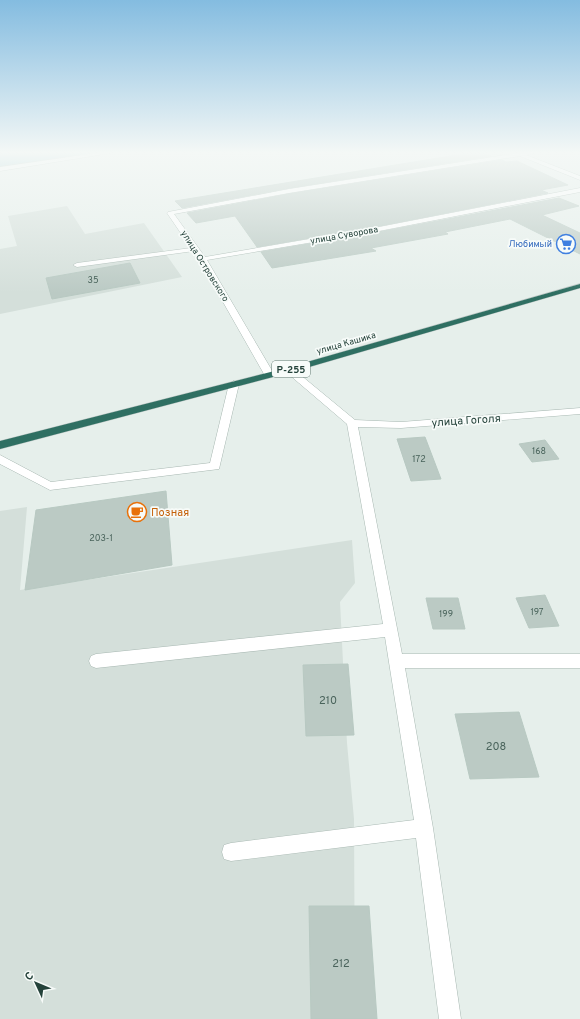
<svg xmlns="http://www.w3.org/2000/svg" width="580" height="1019" viewBox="0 0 580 1019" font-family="Overpass,sans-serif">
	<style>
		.built { fill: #d4dfda }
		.water { fill: #8ec9d4 }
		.building { fill: #bbcac4; stroke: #b8c9c2 }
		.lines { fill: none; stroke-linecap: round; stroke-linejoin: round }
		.minor-casing { stroke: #a8b8b2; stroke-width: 1 }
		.highway-casing { stroke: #c2cac8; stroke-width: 1 }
		.minor { fill: #fff; fill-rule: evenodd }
		.highway { fill: #2f6f62; fill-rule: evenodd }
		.labels { text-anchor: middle; stroke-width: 3.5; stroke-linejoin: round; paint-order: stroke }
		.far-street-label { font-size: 9px; fill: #24423a; stroke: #f7fbf9 }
		.far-shop-label { font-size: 9px; fill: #366cbe; stroke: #f7fbf9; text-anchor: end }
		.number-label { font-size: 9px; fill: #4a645c }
		.shield { fill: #f7fbf9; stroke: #637a73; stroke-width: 1 }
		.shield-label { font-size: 10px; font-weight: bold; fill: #24423a }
		.street-label { font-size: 11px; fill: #24423a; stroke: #f7fbf9 }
		.food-label { font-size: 11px; fill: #c56008; stroke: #f7fbf9; text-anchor: start }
		.near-number-label { font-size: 11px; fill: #4a645c }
	</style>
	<rect width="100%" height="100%" fill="#e6efeb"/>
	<path class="built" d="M67,206l18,28 59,-11 38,54 -182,37v-65l17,-3 -9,-30z
		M27,507l-7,83 332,-50 3,43 -15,19 7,141 7,76 1,200h-355v-508z"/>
	<path class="water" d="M0,151h104l-104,17z"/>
	<path class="building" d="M481,151l10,5 -202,32 -107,20 -7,-7z
		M502,160l4,2 11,-1 51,24 -27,5 7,3 -169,33 -122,21 -22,-31 -39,7 -9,-10 102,-19z
		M559,198l20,8 -37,9 38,18v21l-70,-35 -65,13 3,2 -77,14 5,3 -104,17 -11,-16 118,-20z
		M130,263l10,20 -88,16 -6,-21z
		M425,437l16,42 -30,2 -14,-42z
		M545,440l14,19 -27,3 -13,-18z
		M166,491l6,74 -147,25 11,-80z
		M545,595l14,31 -30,2 -13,-30z
		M426,598h32l7,31h-32z
		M348,664l6,71 -48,1 -3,-71z
		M519,712l20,65 -69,2 -15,-65z
		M309,906h60l8,113h-66z"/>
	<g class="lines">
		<g class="minor-casing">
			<path id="minor" d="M111,151h12l-123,20v-4z
				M531,151h11l-16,4 54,21v4l-60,-24 -231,37 -115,21 31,43 174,-30 201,-39v4l-201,39 -172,29 67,114 -2,2 -3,1 -5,-3 -70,-123 -117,16 -4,-2 4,-2 114,-15 -24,-35 1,-1 121,-23z
				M289,367l3,1 63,52 46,2 179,-14v6l-179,14 -43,-1 44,227h178v14h-175l28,160 28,191h-22l-23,-181 -185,23 -7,-2 -2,-7 2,-7 7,-2 183,-23 -29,-183 -289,31 -5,-2 -2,-5 2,-5 5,-2 287,-30 -36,-200 -61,-52v-4z
				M234,381l5,3 -20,85 -169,21 -50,-26v-9l51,27 159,-19 19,-79z"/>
		</g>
		<g class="highway-casing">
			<path id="highway" d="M580,284v4l-288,84 -292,77v-8l286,-73z"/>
		</g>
		<use href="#minor" class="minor"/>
		<use href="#highway" class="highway"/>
	</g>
	<linearGradient id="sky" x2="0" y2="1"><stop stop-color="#84bce0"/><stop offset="0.52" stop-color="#f4f8f6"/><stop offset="1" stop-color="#f4f8f6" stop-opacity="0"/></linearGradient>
	<rect width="580" height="293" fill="url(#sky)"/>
	<defs>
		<g id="supermarket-ring" transform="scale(1)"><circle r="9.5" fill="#f7fbf9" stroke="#3f7fe0" stroke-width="1.5"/><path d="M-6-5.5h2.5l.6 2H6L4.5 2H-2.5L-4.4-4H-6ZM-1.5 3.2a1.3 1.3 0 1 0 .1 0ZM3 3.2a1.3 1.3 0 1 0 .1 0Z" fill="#3f7fe0"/></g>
		<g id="cafe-ring" transform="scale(1)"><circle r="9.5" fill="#f7fbf9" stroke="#e8710a" stroke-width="1.5"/><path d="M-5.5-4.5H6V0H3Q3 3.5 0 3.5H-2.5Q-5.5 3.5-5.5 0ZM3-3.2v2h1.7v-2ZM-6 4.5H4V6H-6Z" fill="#e8710a"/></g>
	</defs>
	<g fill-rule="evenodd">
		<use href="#supermarket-ring" x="566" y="244"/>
		<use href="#cafe-ring" x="137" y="512"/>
	</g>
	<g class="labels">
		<g class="far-street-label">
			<text transform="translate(344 235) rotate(-10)" y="3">улица Суворова</text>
			<text transform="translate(205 266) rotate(58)" y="3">улица Островского</text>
			<text transform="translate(346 343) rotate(-16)" y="3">улица Кашика</text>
		</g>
		<g class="far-shop-label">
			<text x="552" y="247">Любимый</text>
		</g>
		<g class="number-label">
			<text x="93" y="283">35</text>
			<text x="539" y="454">168</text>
			<text x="419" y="462">172</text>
			<text x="101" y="541">203-1</text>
			<text x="537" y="615">197</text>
			<text x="446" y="617">199</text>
		</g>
		<rect class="shield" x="272" y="361" width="38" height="16" rx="3"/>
		<g class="shield-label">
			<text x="291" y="373">Р-255</text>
		</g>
		<g class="street-label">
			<text transform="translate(466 420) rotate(-4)" y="4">улица Гоголя</text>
		</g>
		<g class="food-label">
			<text x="151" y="516">Позная</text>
		</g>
		<g class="near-number-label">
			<text x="328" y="704">210</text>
			<text x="496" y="750">208</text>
			<text x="341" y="967">212</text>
		</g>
	</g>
	<g transform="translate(36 983) rotate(314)" stroke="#f7fbf9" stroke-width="3" paint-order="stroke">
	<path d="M0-3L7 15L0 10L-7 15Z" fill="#24423a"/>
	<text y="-6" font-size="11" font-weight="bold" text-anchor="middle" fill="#24423a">С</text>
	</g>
</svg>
